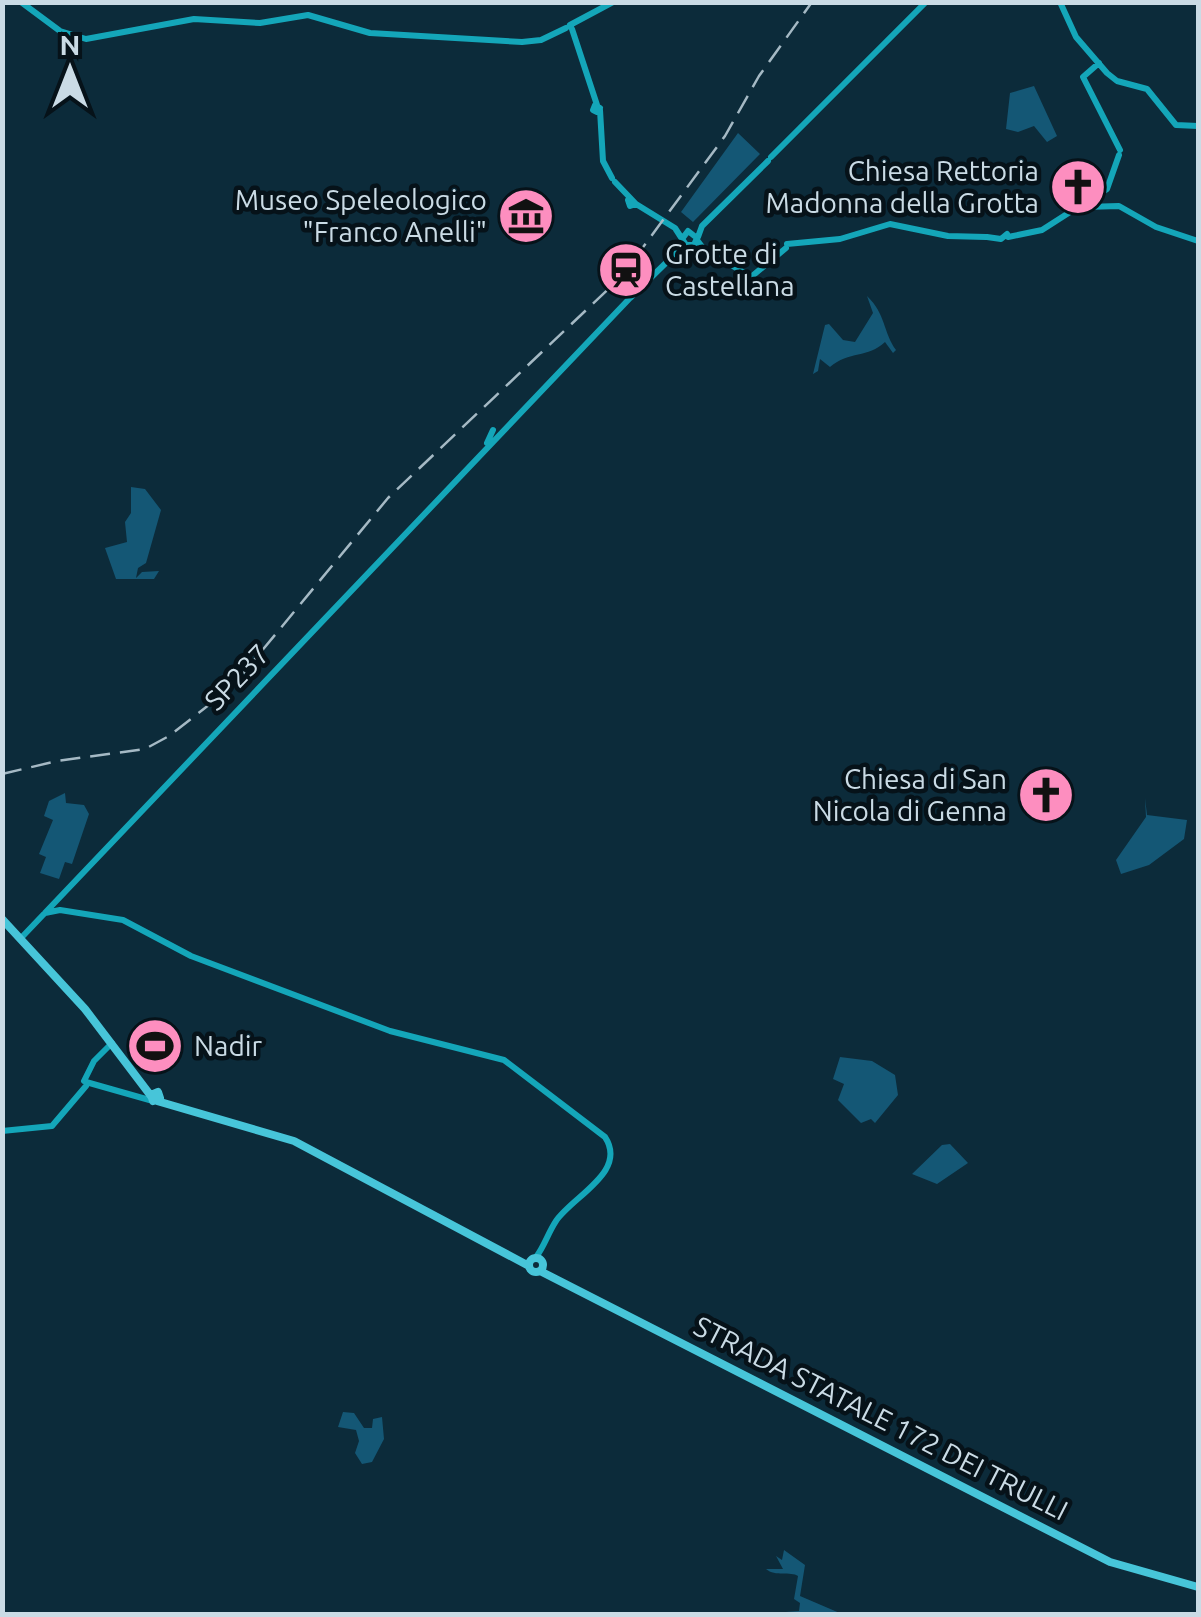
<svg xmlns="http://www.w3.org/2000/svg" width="1201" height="1617" viewBox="0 0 1201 1617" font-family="Ubuntu,sans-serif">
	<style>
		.green { fill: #145775 }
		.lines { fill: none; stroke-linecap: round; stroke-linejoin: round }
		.secondary { stroke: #14a6b9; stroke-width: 6 }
		.primary { stroke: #47c5d9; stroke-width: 8 }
		.rail { stroke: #a5b9c4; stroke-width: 2.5; stroke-dasharray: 20 10; stroke-linecap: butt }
		.labels { text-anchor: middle; stroke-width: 9; stroke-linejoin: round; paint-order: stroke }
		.poi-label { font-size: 28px; fill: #cadbe5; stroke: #061219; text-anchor: end }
		.street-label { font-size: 28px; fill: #cadbe5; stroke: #061219 }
	</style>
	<rect width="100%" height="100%" fill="#0c2b3a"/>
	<path class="green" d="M1034,86l23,50 -10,6 -13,-16 -16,6 -12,-3 4,-36z
		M738,133l22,21 -67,68 -12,-10z
		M867,296c19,18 16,36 29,54l-3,3 -8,-11c-17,16 -36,9 -55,25l-10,-8 -2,12 -5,3 12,-49 4,-1 14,16 12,2 18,-29z
		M131,487l14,2 16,21 -15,53 -8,5 -2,10 6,-6 17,-1 -5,8h-38l-11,-31 22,-6 -2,-20 6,-9z
		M65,793l1,10 18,2 5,9 -17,50 -7,-2 -6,17 -19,-6 6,-16 -7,-3 14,-34 -9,-4 5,-15z
		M1145,798l2,17 40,5 -3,19 -35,26 -28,9 -5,-14 30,-43z
		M840,1057l32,4 23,14 3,20 -23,28 -4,-4 -10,4 -23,-23 6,-16 -11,-5z
		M950,1144l18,19 -31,21 -25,-10 30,-29z
		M343,1412l11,1 10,15h8l1,-9 9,-2 2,22 -12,23 -10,2 -7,-11 4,-12 -3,-11 -18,-3z
		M784,1550l21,15 -5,31 42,18 -70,-1 27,-2 1,-8 -6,-4 4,-23c-7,-5 -23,1 -32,-7h17l-7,-13 6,4z"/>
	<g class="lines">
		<path class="secondary" d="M21,2l39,29 26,8 108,-20 66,4 48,-8 62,18 152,9 19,-2 25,-12
			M1060,2l16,35 31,36 10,8 30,8 29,36 22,1
			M570,25l43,-23
			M572,29l25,76
			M1099,63l-16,14 37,73
			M595,105l5,3 -3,4 -4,-2z
			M600,110l3,51 9,17
			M771,157l155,-155
			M615,182l21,22 -6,2 -2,-6
			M1088,202l19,-13 12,-34
			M1082,203l3,4 34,-1 37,21 42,14
			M636,204l39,24 11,17h8l3,-7 -9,-7 -6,8
			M698,237l4,-11 66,-65
			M987,237l14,2 6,-5
			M1008,237l34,-7 39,-25
			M697,240l6,8 48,29 35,-29
			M787,244l53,-5 50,-15 58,12 38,1
			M487,443l6,-13
			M45,913l15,-3 63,10 68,36 199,75 114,29 101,77c23,35 -32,59 -49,84 -8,12 -12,26 -20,36
			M22,937l608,-639 47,-46 13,-5
			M84,1081l10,-20 18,-18
			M86,1082l67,19
			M2,1131l50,-5 34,-40"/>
		<path class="primary" d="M2,919l83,90 66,87
			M158,1092l2,6 -7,3 -2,-6z
			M157,1101l137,40 235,125
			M529 1265a7 7 0 1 1 14 0a7 7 0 1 1-14 0Z
			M540,1271l570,291 88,25"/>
		<path class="rail" d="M2,774l55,-13 88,-12 24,-13 63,-49 156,-189 233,-221 104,-141 34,-60 53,-74"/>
	</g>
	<defs>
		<g id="church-disc" transform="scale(2.875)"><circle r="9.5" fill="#fd8ebf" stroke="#061219"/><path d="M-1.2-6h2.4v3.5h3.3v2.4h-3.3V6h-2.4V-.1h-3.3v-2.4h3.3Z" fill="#111"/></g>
		<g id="museum-disc" transform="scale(2.875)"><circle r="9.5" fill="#fd8ebf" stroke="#061219"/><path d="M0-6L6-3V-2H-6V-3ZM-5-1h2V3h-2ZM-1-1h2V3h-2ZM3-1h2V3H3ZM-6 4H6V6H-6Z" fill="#111"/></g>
		<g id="station-disc" transform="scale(2.875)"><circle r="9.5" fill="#fd8ebf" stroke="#061219"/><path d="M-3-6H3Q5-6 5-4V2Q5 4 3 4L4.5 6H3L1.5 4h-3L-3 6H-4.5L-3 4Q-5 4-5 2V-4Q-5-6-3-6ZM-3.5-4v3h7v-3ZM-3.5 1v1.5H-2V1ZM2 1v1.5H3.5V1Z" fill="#111"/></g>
		<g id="stadium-disc" transform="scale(2.875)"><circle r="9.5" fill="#fd8ebf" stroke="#061219"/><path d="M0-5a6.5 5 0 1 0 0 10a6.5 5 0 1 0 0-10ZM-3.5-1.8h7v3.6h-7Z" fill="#111"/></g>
	</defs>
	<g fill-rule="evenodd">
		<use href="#church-disc" x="1078" y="187"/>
		<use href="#museum-disc" x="526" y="216"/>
		<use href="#station-disc" x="626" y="270"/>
		<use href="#church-disc" x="1046" y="795"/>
		<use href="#stadium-disc" x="155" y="1046"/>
	</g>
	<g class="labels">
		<g class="poi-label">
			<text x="1039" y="181">Chiesa Rettoria<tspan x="1039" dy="32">Madonna della Grotta</tspan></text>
			<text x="487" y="210">Museo Speleologico<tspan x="487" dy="32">"Franco Anelli"</tspan></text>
			<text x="665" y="264" text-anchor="start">Grotte di<tspan x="665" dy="32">Castellana</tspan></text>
			<text x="1007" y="789">Chiesa di San<tspan x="1007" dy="32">Nicola di Genna</tspan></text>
			<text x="194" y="1056" text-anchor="start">Nadir</text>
		</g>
		<g class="street-label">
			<text transform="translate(237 677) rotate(-46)" y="10">SP237</text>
			<text transform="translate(881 1418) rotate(27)" y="10">STRADA STATALE 172 DEI TRULLI</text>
		</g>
	</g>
	<rect width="1201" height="1617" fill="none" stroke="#cadbe5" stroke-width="10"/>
	<g transform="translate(70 70)" stroke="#061219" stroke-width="8" paint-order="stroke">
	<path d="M0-8L18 38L0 25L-18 38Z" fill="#cadbe5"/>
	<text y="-15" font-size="28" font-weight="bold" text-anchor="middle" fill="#cadbe5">N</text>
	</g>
</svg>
